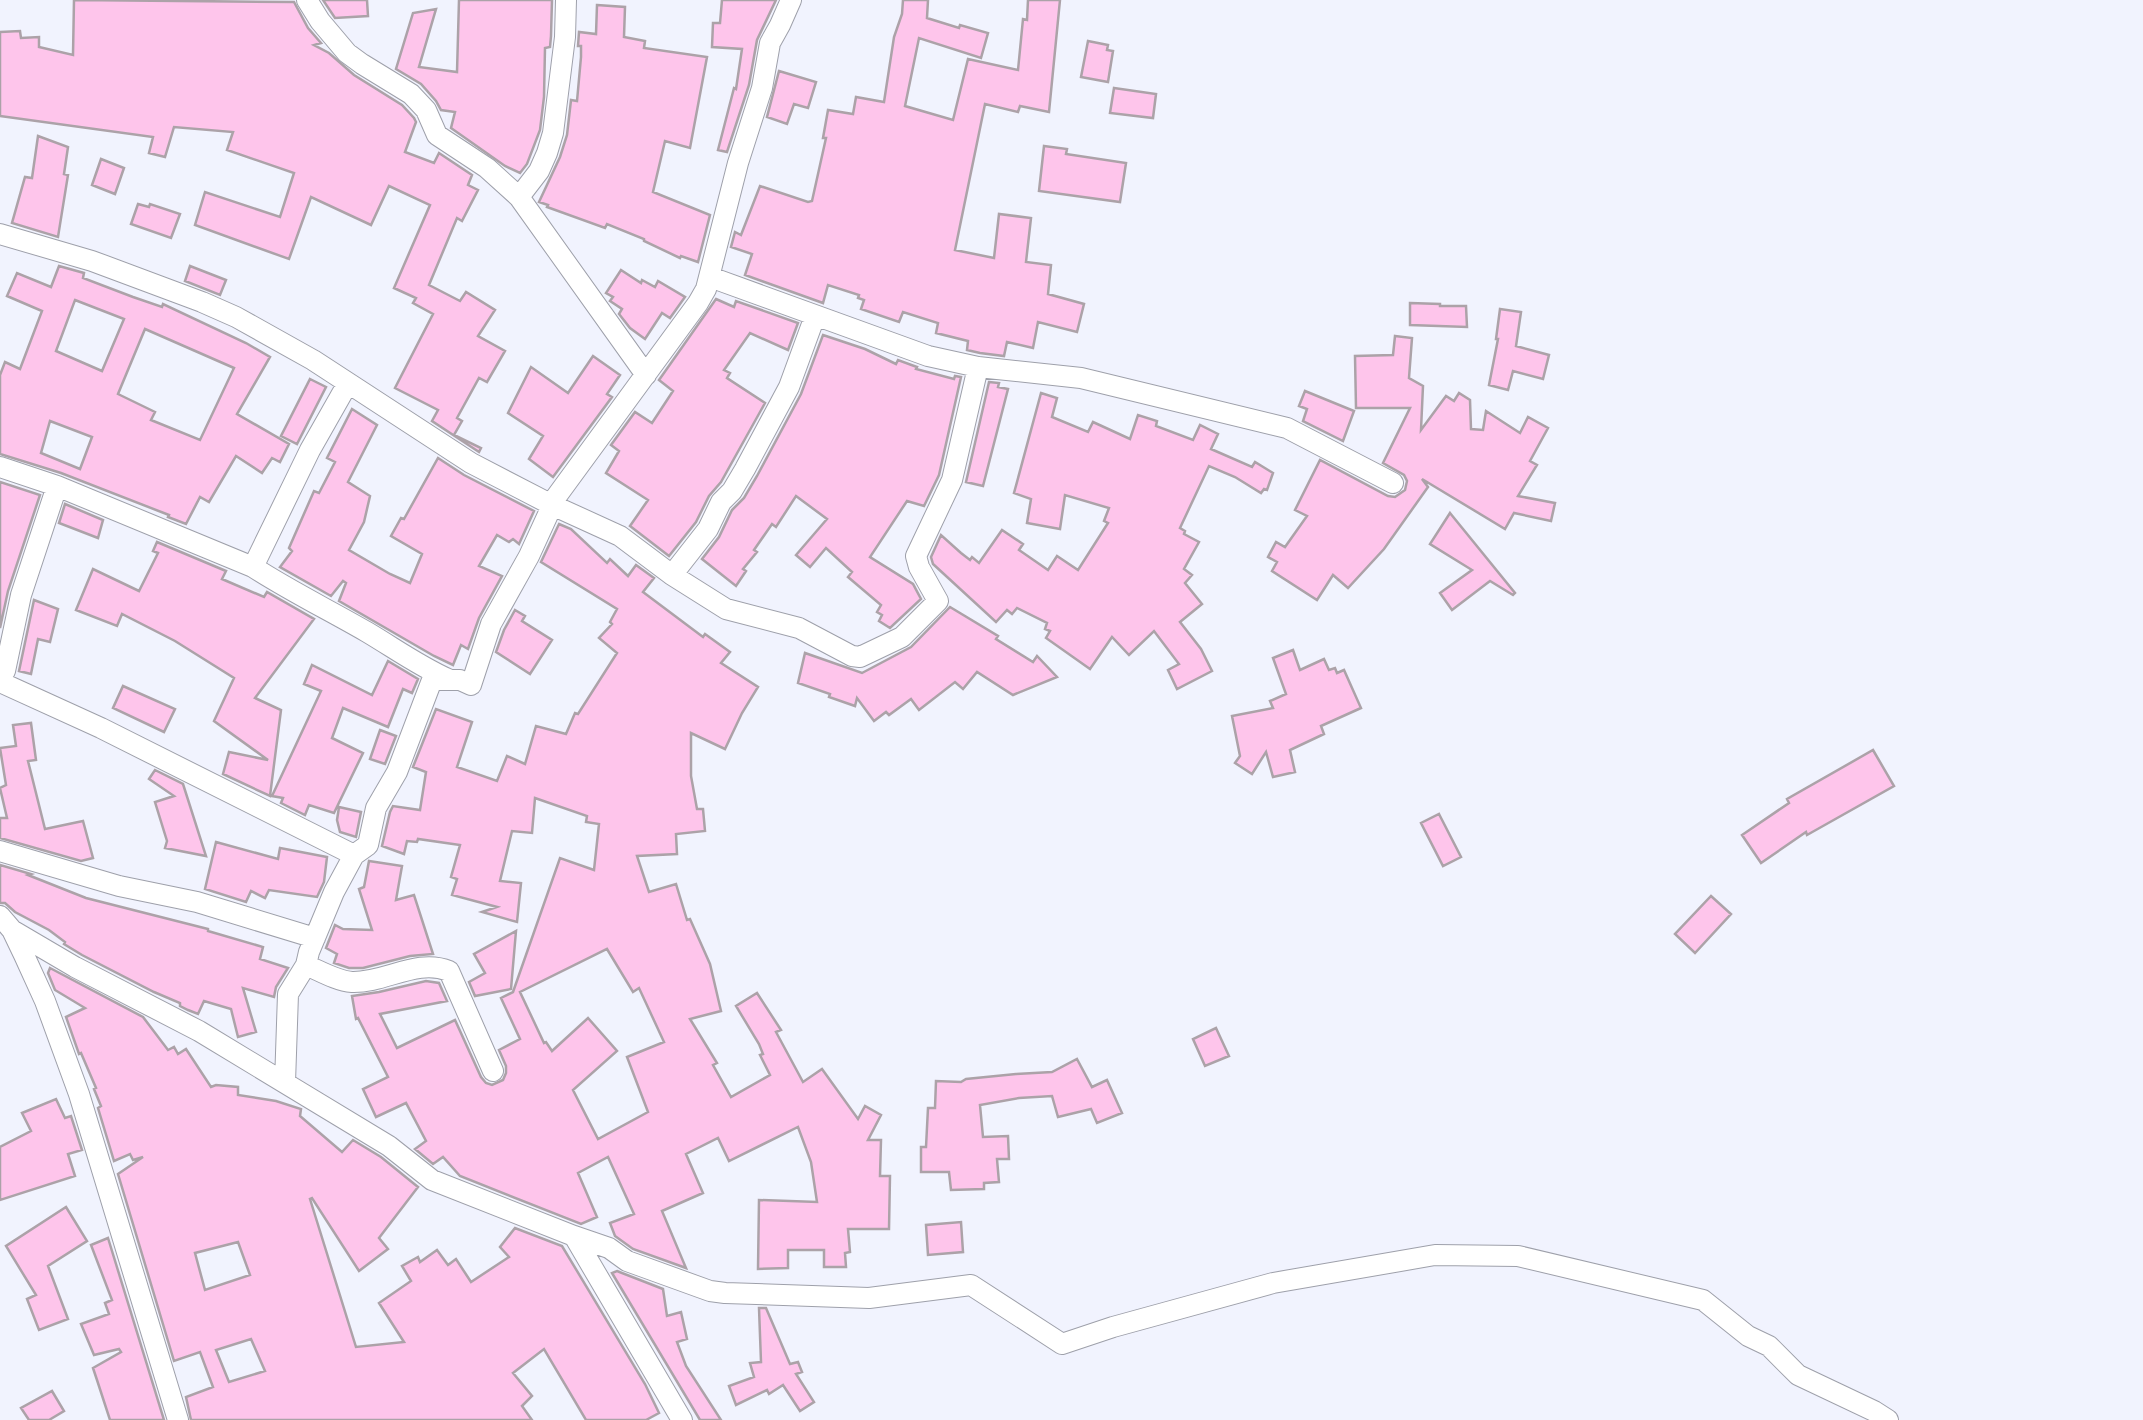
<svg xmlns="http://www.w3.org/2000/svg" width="2143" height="1420" viewBox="0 0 2143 1420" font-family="Poppins,sans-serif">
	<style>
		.building { fill: #fec5eb; stroke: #aca2a8; stroke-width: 2.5; fill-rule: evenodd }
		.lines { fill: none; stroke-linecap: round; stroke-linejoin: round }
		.street-casing { stroke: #9ea0aa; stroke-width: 22 }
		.street { stroke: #fff; stroke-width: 20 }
	</style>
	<rect width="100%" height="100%" fill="#f1f3fe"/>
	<path class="building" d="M74,0l220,2 14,26 13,15 -7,2 15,8 25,22 48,30 12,13 2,4 -11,30 29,11 5,-10 33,22 -4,10 10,5 -16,31 -5,-3 -28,67 31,16 6,-9 29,18 -17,26 27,15 -18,31 -8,-4 -22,40 5,3 -8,14 27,13 -2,4 -47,-31 6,-11 -43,-22 38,-74 -20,-11 3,-5 -22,-10 36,-83 -41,-19 -18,39 -60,-28 -22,62 -94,-34 10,-33 75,25 14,-44 -67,-23 6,-18 -59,-5 -9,30 -16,-4 4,-16 -153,-21v-84l20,-1 1,7 18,-1v10l34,8z
		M323,0h44l1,16 -33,2z
		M459,0h93l-1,36 -1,11 -5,1 -1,49 -4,33 -13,34 -7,9 -15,-7 -54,-38 4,-16 -14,-2 -5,-9 -15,-17 -25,-15 17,-56 23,-4 -17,58 38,5z
		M722,0h54l-19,40 -8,45 -22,67 -9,-2 16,-62 2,1 6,-40 -30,-2 1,-24h7z
		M903,0h25l-1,18 32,10 1,-3 28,8 -7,25 -62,-20 -14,68 48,14 15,-61 50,11 5,-51 4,1 1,-20h32l-11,112 -29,-6 -2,6 -33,-8 -30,146 39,8 5,-44 32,4 -5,44 25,3 -3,29 36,10 -7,28 -39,-10 -5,26 -26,-6 -3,14 -24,-3 -13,-3 1,-9 -32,-8 2,-10 -35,-11 -4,10 -38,-13 3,-9 -6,-2 1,-3 -31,-10 -5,18 -78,-28 7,-21 -21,-7 4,-15 6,3 19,-49 48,16 4,-1 14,-63h-3l5,-28 25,4 3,-17 28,5 10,-65 8,-23z
		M597,5l28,2 -1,30 21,4 -1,7 63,9 -17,91 -25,-7 -12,51 57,23 -12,47 -17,-6 -1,2 -36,-17v-2l-37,-15 -2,4 -58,-21 1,-2 -9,-3 21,-45 7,-22 4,-35 6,1 4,-44v-11h-3l1,-14 17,2z
		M1088,41l20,4 -1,5 6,1 -5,31 -27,-5z
		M779,71l37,11 -8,26 -14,-4 -7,20 -20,-7z
		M1114,88l42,6 -3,24 -43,-5z
		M38,136l30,11 -4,27 4,1 -10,62 -46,-14 13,-46 7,1z
		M1044,146l23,3 -1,5 60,9 -6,39 -81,-11z
		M101,159l23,9 -9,26 -23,-9z
		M138,204l11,3 1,-3 30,10 -9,24 -40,-14z
		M59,266l25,7 -1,5 50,19 29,10 1,-3 83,39 24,14 -33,57 52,30 -9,18 -8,-4 -10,15 -26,-17 -27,46 -9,-5 -14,27 -18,-7 1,-2 -108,-42 -61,-19v-79l5,-13 15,7 22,-58 -35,-15 10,-23 34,14zM75,300l49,19 -22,52 -46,-20zM145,329l89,39 -34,72 -49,-20 4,-8 -37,-18zM50,421l42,16 -12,32 -39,-16z
		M190,266l36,14 -6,15 -35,-14z
		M621,270l20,13 1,-3 13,7 3,-6 27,16 -15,21 -8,-5 -17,26 -15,-11 -11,-14 3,-5 -12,-8 3,-4 -7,-4z
		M716,299l18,8 2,-6 62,22 -10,27 -38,-17 -26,37 6,3 -3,5 38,25 -44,79 -12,14 -13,26 -27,34 -39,-30 18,-26 -42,-27 13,-22 -8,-6 24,-33 17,11 21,-32 -14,-11z
		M1410,303l30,1v2h26l1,21 -57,-2z
		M1500,309l21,3 -5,34 33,9 -6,24 -30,-8 -5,19 -19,-5 9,-46h-2z
		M823,335l42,14 31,15 2,-4 19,7 -1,2 38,10 1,-3 6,1 -22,98 -15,31 -17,-5 -37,56 43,27 8,15 -31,29 -11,-7 3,-6 -5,-3 4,-7 -33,-28 4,-5 -26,-24 -16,19 -14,-12 31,-36 -31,-23 -20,31 -4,-3 -18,26 3,2 -14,17 3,2 -10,15 -34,-27 17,-22 13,-27 12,-12 13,-22 44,-82z
		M1395,336l17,2 -3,40 14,8 -2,44 25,-34 8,5 5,-8 11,7 1,29 12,1 3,-19 34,22 8,-16 20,11 -18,33 7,4 -19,31 37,7 -4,18 -37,-8 -9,16 -83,-50 6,8 -44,62 -36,39 -15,-13 -16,25 -45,-29 5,-9 -9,-5 8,-15 9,5 22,-31 -12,-6 25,-50 68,36 7,1 10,-7 2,-9 -3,-6 -21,-12 27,-55h-54l-1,-52 38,-1z
		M593,356l27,19 -13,19 5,3 -59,80 -24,-18 14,-23 -35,-23 23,-46 37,26z
		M310,379l16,8 -29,57 -16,-8z
		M989,382l10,1 -1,4 10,2 -25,97 -17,-4z
		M1305,391l49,20 -11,30 -40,-20 4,-12 -8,-3z
		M1041,393l16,5 -5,19 36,15 5,-10 37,17 8,-24 19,6 -1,5 37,14 7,-15 18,9 -7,15 41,18 3,-5 18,11 -6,17 -3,-1 -3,4 -26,-16 -26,-11 -29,62 5,3 -1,3 15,8 -15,27 8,6 -7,8 17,21 -22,18 21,27 11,22 -35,18 -9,-19 11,-6 -25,-33 -25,24 -17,-18 -22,32 -44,-31 4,-7 -5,-2 2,-6 -30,-15 -5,6 -5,-4 -11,12 -63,-58 -2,-7 10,-22 20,18 9,7 2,-3 7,6 23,-33 21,14 -4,6 29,20 9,-14 21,14 30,-47 -4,-2 5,-13 -44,-13 -5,34 -33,-6 4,-24 -17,-6z
		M352,409l25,16 -29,57 22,14 -6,26 -15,28 41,24 20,9 12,-29 -31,-18 10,-18 3,1 34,-61 26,17 70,36 -15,33 -6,-5 -4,3 -12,-7 -18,31 23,10 -23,42 -11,31 -7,-4 -8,20 -19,-9 -95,-55 7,-18 -3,-2 -12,15 -51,-29 12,-16 -3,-3 25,-57 5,2 16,-31 -8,-4z
		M0,482l40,13 -32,96 -8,37z
		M65,504l38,16 -5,18 -39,-15z
		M1450,513l65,80 -2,2 -23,-14 -38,29 -12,-17 32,-23 -42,-26z
		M559,524l12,5 36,34 3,-4 18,17 8,-11 18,13 -11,14 60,45 2,-3 25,18 -9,11 37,24 -16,26 -17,36 -34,-16v43l6,33h6l2,22 -29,3 1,20 -40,2 12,36 27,-8 11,36 3,-1 20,45 11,47 -31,8 27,44 -4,2 18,32 39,-22 -10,-20 3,-1 -4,-10 -23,-38 21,-13 24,37 -5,2 27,50 19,-13 36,50 7,-13 16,9 -13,25h13l-1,36h10l-1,53h-41l2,23 -5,1 1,14h-22v-17h-36v18l-30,1 1,-69 58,2 -6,-40 -13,-35 -69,34 -11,-23 -32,16 17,39 -41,18 24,57 -53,-19 -18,-13 -5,-13 24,-9 -26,-57 -30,16 19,44 -16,7 -121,-48 -17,-19 -10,7 -18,-15 11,-8 -20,-38 -30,14 -13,-28 25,-12 -30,-59 -2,1 -4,-23 27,-4 47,-11 13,2 8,18 -67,13 17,34 58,-28 26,57 5,6 6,2 11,-5 3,-7v-7l-7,-16 21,-11 -19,-41 12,-6 47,-134 34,12 5,-46 -13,-2 1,-6 -52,-18 -3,35 -20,-2 -12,50 21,2 -4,39 -35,-10 15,-5 -45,-12 5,-16 -6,-2 9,-32 -42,-6 -1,3 -10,-1 -3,13 -22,-8 8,-34 3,-6 27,4 6,-38 -13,-5 23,-58 36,13 -15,45 40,14 10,-25 18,8 11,-38 30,8 9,-21 3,1 39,-61 -18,-15 13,-14 -2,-2 7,-13 -76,-47zM607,949l26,43 6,-4 25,54 -37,15 21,55 -50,27 -25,-49 44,-39 -29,-33 -36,33 -6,-9 -2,1 -24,-51z
		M157,542l69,29 -4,8 42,18 3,-5 47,27 -59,79 26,12 -11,86 -47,-22 6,-22 39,8 -54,-39 20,-43 -59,-37 -53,-27 -5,12 -41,-16 17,-41 46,22 19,-38 -5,-2z
		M34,600l24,9 -8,33 -12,-3 -7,35 -12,-3z
		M950,607l48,29 -2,3 37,23 4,-6 20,21 -44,18 -36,-23 -14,17 -8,-7 -36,28 -8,-11 -22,16 -3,-3 -12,9 -17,-23 -2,8 -26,-9 1,-3 -32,-11 7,-30 57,20 49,-26z
		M515,610l10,6 -3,5 30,19 -22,34 -34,-22 8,-22z
		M1293,650l7,20 24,-11 5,11 6,-2 2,5 7,-3 17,38 -40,18 3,8 -34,16 5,22 -22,5 -7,-25 -14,22 -17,-11 5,-7 -8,-40 41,-8 -3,-7 16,-7 -13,-36z
		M388,661l30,18 -6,14 -9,-4 -15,38 -45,-19 -11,30 31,15 -29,60 -25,-8 -4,10 -24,-12 2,-5 -11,-2 49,-105 -17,-7 8,-19 60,30z
		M123,686l52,23 -11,23 -51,-24z
		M31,723l5,37 -8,1 17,68 38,-8 10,37 -12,3 -81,-23v-20h7l-7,-30 6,-3 -6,-37 16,-2 -3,-21z
		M380,730l16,6 -11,28 -15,-5z
		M1873,750l21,36 -87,49 -1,-3 -45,31 -19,-28 47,-32 -2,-4z
		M155,770l28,14 23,72 -41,-8 2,-7 -12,-39 19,-6 -25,-17z
		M339,807l22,5 -5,25 -16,-5 -3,-12z
		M1439,814l22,43 -18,9 -22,-43z
		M216,842l62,17 2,-11 47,9 -3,25 -7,15 -48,-7 -4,8 -14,-7 -5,11 -41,-13z
		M369,861l33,5 -6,34 18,-5 19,59 -23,2 -47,12h-14l-15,-5 3,-9 -11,-6 9,-23 8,4 29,1 -13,-41 5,-2z
		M0,865l31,9 -3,1 58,23 122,31v2l55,16 -3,12 28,9 -12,19 -2,10 -31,-9 13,44 -18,5 -7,-28 -27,-8 -6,13 -10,-4 -8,-4v-3l-26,-11 -72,-37 -18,-11 1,-2 -16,-12 -34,-18 -10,-9h-5z
		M1711,896l20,18 -36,39 -20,-19z
		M516,931l-5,58 -36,7 -6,-14 16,-9 -11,-19z
		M50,968l93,49 25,33 6,-3 4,7 8,-5 25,38 5,-2 22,2v8l38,6 25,8 -1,7 42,36 11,-12 28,17 37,30 -39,51 9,11 -29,22 -47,-73 -2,1 46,148 48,-5 -25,-39 32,-22 -9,-15 16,-9 2,5 17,-12 11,15 8,-6 15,23 38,-25 -9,-10 15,-19 47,18 83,138 14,29 -13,7h-60l-42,-71 -31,24 19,23 -10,10 10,14h-341l-5,-23 27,-10 -13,-35 -26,9 -56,-187 25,-17 -10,3 -3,-6 -16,7 -16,-53 3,-2 -7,-17 2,-1 -15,-35 -2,1 -13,-37 19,-9 -30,-18 -7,-17zM238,1242l12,33 -45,15 -10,-37zM251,1339l14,32 -36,11 -13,-32z
		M1216,1028l13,28 -24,10 -12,-27z
		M1077,1059l15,28 15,-7 15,33 -25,10 -6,-14 -33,8 -6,-21 -33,2 -39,7 3,32 25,-1 1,23h-12l2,23 -15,1v6l-33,1 -2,-18h-28v-25h5l2,-39h7l1,-27 25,1 5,-3 50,-5 36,-2z
		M56,1099l9,19 6,-2 11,34 -14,4 7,22 -75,24v-53l31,-16 -9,-18z
		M66,1207l21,34 -39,25 20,53 -29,11 -12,-31 9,-4 -30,-49z
		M961,1222l2,30 -35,3 -2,-30z
		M108,1238l56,182h-54l-13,-40 -4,-12 28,-16 -2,-3 -25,6 -13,-31 28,-10 -4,-11 7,-3 -21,-55z
		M617,1271l46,18 4,27 14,-4 6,27 -10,3 9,24 35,54h-21l-88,-147z
		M759,1308h7l24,56 8,-2 4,10 -6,2 18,28 -14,9 -17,-26 -14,9 -2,-4 -31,15 -7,-19 25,-9 -4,-14 11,-1z
		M52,1391l12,20 -15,9h-20l-8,-12z"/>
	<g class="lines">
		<g class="street-casing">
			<path id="street" d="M307,0l13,21 27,32 15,11 49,30 15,16 11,25 50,33 32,29 127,178
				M519,197l20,-26 8,-18 6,-20 12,-96 1,-37
				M0,234l92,27 110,41 34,15 77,43 158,103 81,42 68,31 52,39 54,34 73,19 53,28 8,1 42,-20 36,-36 -19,-34 -3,-11 36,-76 26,-113
				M710,277l218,79 50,11 103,11 206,50 106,55
				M348,383l-38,67 -57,117c37,24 76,43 114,65 27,16 52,34 81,47
				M0,467l57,19 196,81
				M672,575l36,-46 13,-27 11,-11 13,-22 44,-82 26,-71
				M0,675l5,-4 16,-76 36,-109
				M0,682l101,46 253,127
				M0,851l119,35 78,16 118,36
				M0,916l12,14 12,25 21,46 34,93 99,326
				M12,930l63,37 124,64 190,115 43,34 142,56 35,12 18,13 83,30 15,2 144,5 102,-13 91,59 51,-17 160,-44 162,-28 83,1 185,44 45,36 21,10 29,29 76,36 14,9
				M306,965c14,6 31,16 46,17 33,1 65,-24 97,-11l44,100
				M285,1083l3,-89 18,-29 3,-13 25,-60 20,-37 14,-10 8,-37 21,-36 35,-92h28l11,5 20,-61 38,-68 27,-59 142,-194 8,-14 32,-126 24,-75 8,-45 10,-18 11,-25
				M574,1236l108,184"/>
		</g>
		<use href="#street" class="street"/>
	</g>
</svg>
